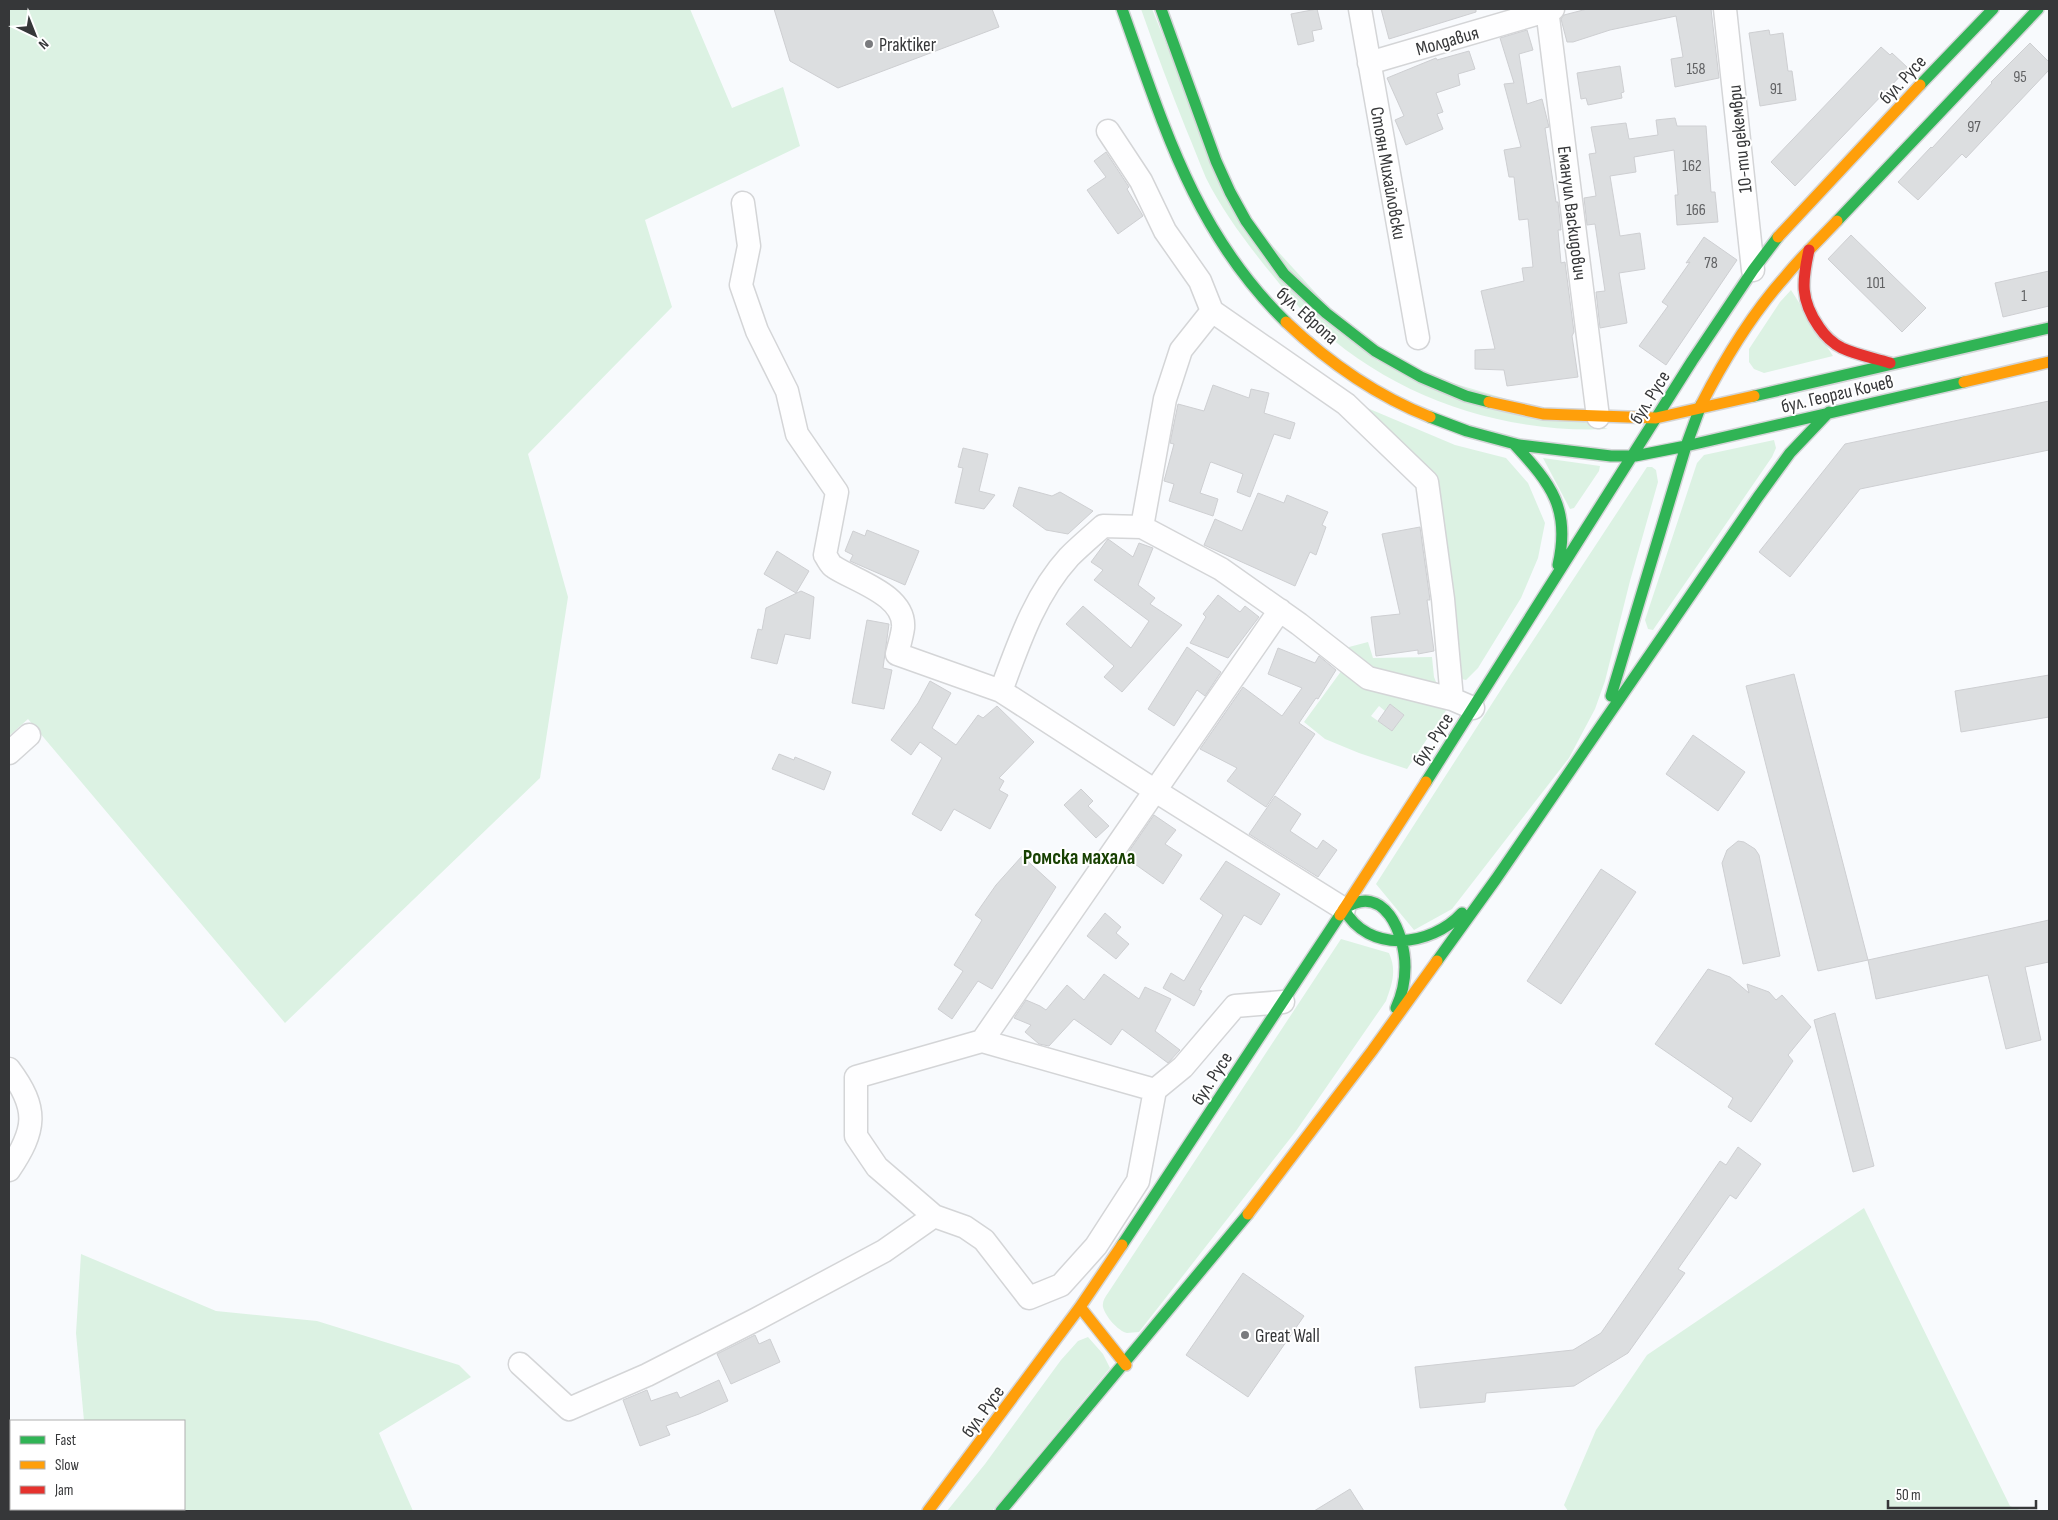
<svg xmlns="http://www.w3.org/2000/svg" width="2058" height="1520" viewBox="0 0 2058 1520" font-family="'Sofia Sans Condensed',sans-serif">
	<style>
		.green { fill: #dcf2e3; fill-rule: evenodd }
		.building { fill: #dcdee0; stroke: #cecfd2 }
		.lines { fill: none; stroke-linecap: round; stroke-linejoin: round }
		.street-casing { stroke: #d4d5d7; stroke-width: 25 }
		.fast-casing { stroke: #d4d5d7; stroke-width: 14 }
		.slow-casing { stroke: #d4d5d7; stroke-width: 14 }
		.jam-casing { stroke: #d4d5d7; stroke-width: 14 }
		.street { stroke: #fefeff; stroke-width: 22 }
		.fast { stroke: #30b455; stroke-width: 11 }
		.slow { stroke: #ff9f0a; stroke-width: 11 }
		.jam { stroke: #e5322d; stroke-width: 11 }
		.poi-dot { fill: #7a7b7e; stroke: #fff; stroke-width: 2 }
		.labels { text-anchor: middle; stroke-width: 4; stroke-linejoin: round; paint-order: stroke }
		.number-label { font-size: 16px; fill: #606163 }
		.street-label { font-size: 19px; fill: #363739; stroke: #fff }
		.poi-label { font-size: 19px; fill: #363739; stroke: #fff; text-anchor: start }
		.quarter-label { font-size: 21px; font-weight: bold; fill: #184102; stroke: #fff }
	</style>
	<rect width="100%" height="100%" fill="#f8fafd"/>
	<path class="green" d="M9,9h681l42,99 51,-21 17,59 -155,74 27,87 -144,147 40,143 -28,181 -255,245 -257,-304 -19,17z
		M1141,9h11l77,189 149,163 230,68c-107,5 -219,-33 -297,-109 -17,-17 -31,-36 -46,-54 -22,-28 -43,-56 -59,-88 -7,-16 -13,-33 -20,-49 -16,-40 -31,-80 -45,-120z
		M1791,290l42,66 -69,17 -10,-4 -5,-7v-13l31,-47z
		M1353,402l102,43 51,13 22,25 17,40 -7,35 -17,40 -43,70 -12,12 -9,-2 -20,-192z
		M1774,440l2,8 -4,9 -119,173 -5,-1 -3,-9 52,-157 7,-8z
		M1543,458l57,8 -1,5 -25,37 -4,1z
		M1647,467h5l4,3 2,12 -28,99 -25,100 -10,28 -26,49 -117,151 -38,21 -38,-46 135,-210z
		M1368,642l5,16 59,-1 2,20 13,32 -40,60 -48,-16 -34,-14 -21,-17 38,-52 7,-23zM1390,704l14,11 -12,16 -21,-15 8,-10 6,5z
		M1341,939l48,14c8,18 3,31 -3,48l-90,130 -157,201c-4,0 -8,1 -12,1 -9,-2 -22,-17 -24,-26 -1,-5 2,-10 5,-14z
		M1864,1208l146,298 12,5h-454l-4,-6 32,-75 51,-75z
		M81,1254l135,57 101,10 142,44 12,12 -92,56 34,78h-322v-2h93v-88h-100l-8,-88z
		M1088,1337l15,17 7,14 -118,143h-45l38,-47 76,-104 17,-19z"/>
	<path class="building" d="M774,9h218l7,18 -161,61 -48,-27z
		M1317,9l5,20 -10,2 2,10 -16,4 -7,-31z
		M1381,9h95v3l-87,27z
		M1587,9h124l8,69 -44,9 -4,-28 12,-2 -7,-41 -66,14 -37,12h-6l-6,-23 3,-4z
		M1527,30l6,20 -14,4 8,50 15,-5 7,28 -4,1 11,74h2l3,28h-3l3,33 4,-1 9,70 -2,4 6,41 -71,9 -3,-16 -29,-1v-19l20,-1 -14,-58 43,-10 -2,-13 11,-1 -5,-48 -9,1 -5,-43h-5l-5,-27 17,-3 -17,-63 10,-1 -14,-45z
		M1769,30l1,5 13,-2 5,38h4l4,29 -36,6 -11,-73z
		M2030,43l19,19v8l-83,88 -4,-4 -44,46 -20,-18 33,-35 1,1 60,-65 -1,-1z
		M1881,47l9,8 2,-2 16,15 -113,118 -24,-24z
		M1469,51l6,18 -17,5 2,11 -24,8 7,19 -6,2 6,15 -37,16 -11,-25 9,-4 -17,-38 49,-20 1,2z
		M1620,66l4,26 -3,1 1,5 -34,7 -2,-7 -5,1 -4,-26z
		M1675,118l2,8h29l5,66h4l3,30 -41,3 -2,-30h3l-4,-45 -40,7 2,15 -26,4 10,60 20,-3 5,36 -26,4 8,50 -27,5 -4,-36 9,-1 -10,-67 -8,1 -3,-27 12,-2 -7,-42 7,-1 -5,-26 35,-4 3,16 29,-4 -2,-15z
		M1106,152l23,35 -2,2 16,27 -25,18 -31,-44 19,-13 -12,-16z
		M1851,235l75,73 -24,24 -74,-73z
		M1704,237l33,23 -71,105 -27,-19 29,-40 -6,-4 28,-40 -4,1z
		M2049,271v35l-46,11 -8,-34z
		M1213,385l36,13 2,-9 18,4 -5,20 31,10 -5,16 -16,-5 -24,63 -13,-5 6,-18 -32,-12 -1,1 -10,30 18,6 -5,17 -44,-15 5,-17 -10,-3 10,-37 -4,-1 8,-39 26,7z
		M2049,401v49l-189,39 -70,88 -31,-25 86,-108z
		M963,448l25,6 -9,37 16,4 -11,14 -29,-6 8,-35 -5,-1z
		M1019,487l33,9 8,-4 33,19 -25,23 -22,-4 -33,-24z
		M1258,493l26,10 3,-8 41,17 -6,13 4,2 -10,28 -6,-3 -15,34 -91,-41 11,-26 27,12z
		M1420,527l10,73h-3l7,51 -16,3v-4l-42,6 -5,-39 29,-3 -18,-80z
		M867,530l52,21 -14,34 -55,-24 3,-6 -8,-4 8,-20 12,5z
		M1108,539l25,18 6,-14 14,5 -15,37 17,13 -5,6 32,21 -60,67 -18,-15 10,-11 -48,-42 17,-18 48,42 18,-27 -55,-41 9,-10 -12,-8z
		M777,551l32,20 -13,22 -32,-19z
		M801,591l13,6 -4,42 -25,-5 -8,30 -26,-6 7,-29 4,1 4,-22z
		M1218,595l22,17 5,-6 14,11 -31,41 -38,-15 16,-26 -3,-3z
		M867,620l22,4 -6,44 9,2 -8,39 -32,-6z
		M1187,647l34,25 -16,24 -8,-6 -23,36 -26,-17z
		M1278,648l37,15 4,-7 17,14 -18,29 -2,-1 -17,25 16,11 -49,73 -39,-26 10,-13 -37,-19 43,-62 39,29 20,-28 -34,-14z
		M1794,674l74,286 -50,11 -72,-285z
		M2049,675v42l-88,15 -6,-41z
		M930,681l21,12 -19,35 24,17 22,-30 5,3 14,-12 37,36 -35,36 5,3 -5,9 9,5 -18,34 -36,-20 -13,22 -29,-17 30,-56 -22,-16 -9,13 -20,-15 27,-37z
		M1390,704l14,11 -12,16 -14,-10z
		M1693,735l52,37 -27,39 -52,-37z
		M779,754l15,6 1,-3 36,15 -7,18 -52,-21z
		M1081,789l12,12 -5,5 21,20 -13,12 -32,-33z
		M1275,796l26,18 -11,17 27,18 6,-9 14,10 -19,27 -69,-43z
		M1154,815l22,15 -11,14 17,11 -19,29 -38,-27z
		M1738,841l6,1 11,7 4,6 21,101 -37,8 -21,-101 5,-13z
		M1022,856l34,31 -64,102 -14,-8 -26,38 -14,-10 25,-38 -9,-6 28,-45 -7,-5 21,-30z
		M1226,861l54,33 -19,31 -17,-10 -45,75 3,1 -8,15 -31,-18 8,-15 13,8 39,-66 -23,-16z
		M1601,869l35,23 -75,112 -34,-23z
		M1105,913l16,14 -5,6 13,11 -13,15 -29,-23z
		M2049,920v42l-24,5 16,73 -35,9 -18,-74 -112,24 -8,-39z
		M1708,969l22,8 19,16 -2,-9 22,8 7,8 6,-5 29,32 -23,28 5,6 -42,61 -23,-15 5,-9 -78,-54z
		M1104,974l35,25 6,-12 26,12 -16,32 25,19 -12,13 -46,-34 -11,16 -37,-26 -25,27 -10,-2 -14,-12 6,-7 -17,-7 12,-18 14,6 6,4 21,-25 17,15z
		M1835,1013l39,153 -21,6 -39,-152z
		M1738,1147l23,17 -25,35 -6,-4 -52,74 7,4 -57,80 -54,33 -88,7 -1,9 -65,6 -5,-41 158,-17 28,-17 119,-172 6,4z
		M1243,1273l61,43 -56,81 -62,-42z
		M755,1335l4,9 11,-5 10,23 -49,22 -14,-30z
		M719,1380l9,21 -29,13 -33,12 4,9 -30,11 -17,-46 24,-10 4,11 26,-9 3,6z
		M1350,1489l14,22h-50z"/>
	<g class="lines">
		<g class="street-casing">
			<path id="street" d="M1360,9l58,329
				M1547,9l51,408
				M1725,9l28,261
				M1369,63l184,-54
				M1108,131l33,50 24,50 35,50 12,30 -31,39 -16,49 -23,128
				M743,203l6,43 -8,39 16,46 30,60 10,43 40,58 -12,63c3,4 5,10 9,12 21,14 72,28 69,61 -1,8 -4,18 -6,26l104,37 153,99 190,119
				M1212,311l134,93 81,78 16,117 9,100
				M1001,691c17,-46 34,-97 68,-134 11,-11 23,-21 34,-31l39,1 79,42 78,55 69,54 84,21 21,9
				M9,753l20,-18
				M982,1041l298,-431
				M9,1069c30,40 27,61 0,101
				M934,1216l-57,-49 -21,-31v-59l126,-36 173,49
				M520,1364l49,45 78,-34 108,-55 129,-69 50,-35 31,11 19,13 45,58 32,-13 35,-39 42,-65 17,-91 28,-23 52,-61 48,-4
				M9,1454l2,4
				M42,1509l1,2"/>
		</g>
		<g class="fast-casing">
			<path id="fast" d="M1122,9c42,117 72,223 164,313
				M1161,9l55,152 14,31 16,29 38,53 42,39 49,38 46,26 45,19 23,6
				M1920,85l73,-76
				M1837,221l201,-212
				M1754,396l295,-68
				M1430,417l37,14 52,14 92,11h24l51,-10 278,-64
				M1515,445c36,39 56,64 43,120
				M1611,696l75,-250 15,-41
				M1426,782l266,-421 61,-91 25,-33
				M1437,961l59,-82 262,-382 32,-44 39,-41
				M1396,1008c6,-13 9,-26 9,-41 0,-33 -21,-86 -61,-58 24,45 87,38 118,4
				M1122,1245l218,-330
				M1001,1511l247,-297"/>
		</g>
		<g class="slow-casing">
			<path id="slow" d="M1778,237l142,-152
				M1286,322c41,39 91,74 144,95
				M1964,382l85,-20
				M1489,402l54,12 113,4 98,-22
				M1701,405c23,-45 50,-90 84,-128 16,-20 35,-38 52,-56
				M1340,915l86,-133
				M1248,1214l124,-163 65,-90
				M1080,1307l46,58
				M928,1511l152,-204 42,-62"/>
		</g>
		<g class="jam-casing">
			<path id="jam" d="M1809,250c-7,31 -9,50 10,77 6,9 13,16 23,21 15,7 32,10 48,15"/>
		</g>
		<use href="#street" class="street"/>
		<use href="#fast" class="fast"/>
		<use href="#slow" class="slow"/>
		<use href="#jam" class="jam"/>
	</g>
	<g class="poi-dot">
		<circle cx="869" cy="44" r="5"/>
		<circle cx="1245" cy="1335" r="5"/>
	</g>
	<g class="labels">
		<g class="number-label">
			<text x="1696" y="74">158</text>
			<text x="2020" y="82">95</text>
			<text x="1776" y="94">91</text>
			<text x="1974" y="132">97</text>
			<text x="1692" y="171">162</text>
			<text x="1696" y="215">166</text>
			<text x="1711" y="268">78</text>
			<text x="1876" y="288">101</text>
			<text x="2024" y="301">1</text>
		</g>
		<g class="street-label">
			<text transform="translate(1447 40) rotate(-16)" y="7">Молдавия</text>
			<text transform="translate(1902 79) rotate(-47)" y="7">бул. Русе</text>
			<text transform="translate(1739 139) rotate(-96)" y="7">10-ти декември</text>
			<text transform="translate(1389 173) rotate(80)" y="7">Стоян Михайловски</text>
			<text transform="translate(1573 213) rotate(83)" y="7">Емануил Васкидович</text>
			<text transform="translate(1308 315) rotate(42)" y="7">бул. Европа</text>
			<text transform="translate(1837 393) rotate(-13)" y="7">бул. Георги Кочев</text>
			<text transform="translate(1649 397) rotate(-58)" y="7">бул. Русе</text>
			<text transform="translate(1432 739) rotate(-57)" y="7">бул. Русе</text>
			<text transform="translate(1211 1078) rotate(-57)" y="7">бул. Русе</text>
			<text transform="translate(982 1411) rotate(-54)" y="7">бул. Русе</text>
		</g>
		<g class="poi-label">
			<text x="879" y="51">Praktiker</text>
			<text x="1255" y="1342">Great Wall</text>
		</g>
		<g class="quarter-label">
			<text x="1079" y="864">Ромска махала</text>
		</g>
	</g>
	<rect width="2058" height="1520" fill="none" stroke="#363739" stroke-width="20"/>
	<rect x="10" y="1420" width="175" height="90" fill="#ffffff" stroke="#afafb0"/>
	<rect x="20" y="1436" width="25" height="8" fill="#30b455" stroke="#afafb0"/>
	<text x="55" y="1445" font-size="15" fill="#363739">Fast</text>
	<rect x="20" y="1461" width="25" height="8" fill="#ff9f0a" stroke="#afafb0"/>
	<text x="55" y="1470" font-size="15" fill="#363739">Slow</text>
	<rect x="20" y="1486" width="25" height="8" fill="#e5322d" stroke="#afafb0"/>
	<text x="55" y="1495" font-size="15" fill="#363739">Jam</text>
	<g transform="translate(35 35) rotate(137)" stroke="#ffffff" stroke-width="4" paint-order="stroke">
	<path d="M0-4L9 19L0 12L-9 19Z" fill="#363739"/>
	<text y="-8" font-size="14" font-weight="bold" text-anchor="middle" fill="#363739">N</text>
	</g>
	<path d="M1888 1500v8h148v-8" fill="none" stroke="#363739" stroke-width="2.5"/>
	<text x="1896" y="1500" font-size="15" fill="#363739" stroke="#ffffff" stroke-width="4" paint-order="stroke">50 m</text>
</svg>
